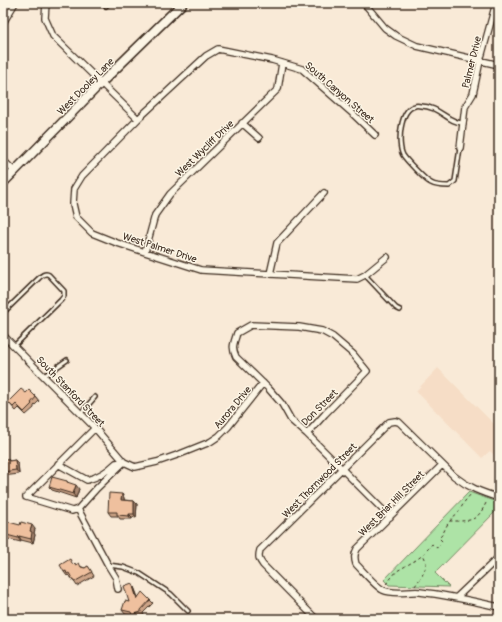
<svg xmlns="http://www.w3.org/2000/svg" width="502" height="622" viewBox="0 0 502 622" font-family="Pangolin,sans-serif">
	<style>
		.built { fill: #f6ddc6 }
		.green { fill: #ade3a6; stroke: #748662 }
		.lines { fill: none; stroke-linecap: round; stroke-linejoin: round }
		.lane-casing { stroke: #3b2a1e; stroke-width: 6 }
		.street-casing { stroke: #3b2a1e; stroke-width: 8 }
		.secondary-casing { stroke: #3b2a1e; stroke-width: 11 }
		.path { stroke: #3b2a1e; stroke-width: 1; stroke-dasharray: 3 3; stroke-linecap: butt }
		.lane { stroke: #fcf5e5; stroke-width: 3 }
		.street { stroke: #fcf5e5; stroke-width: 5.5 }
		.secondary { stroke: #fcf5e5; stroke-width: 8 }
		.wall { fill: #cea588; stroke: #3b2a1e }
		.shaded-wall { fill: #a7866f; stroke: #3b2a1e }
		.building { fill: #efc09e; stroke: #3b2a1e }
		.labels { text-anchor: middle; stroke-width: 3; stroke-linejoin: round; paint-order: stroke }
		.street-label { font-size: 10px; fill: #3b2a1e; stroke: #fcf5e5 }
	</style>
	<rect width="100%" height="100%" fill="#f9ead7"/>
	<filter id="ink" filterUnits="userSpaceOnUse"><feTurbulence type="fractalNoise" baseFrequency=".025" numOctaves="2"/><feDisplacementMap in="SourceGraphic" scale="8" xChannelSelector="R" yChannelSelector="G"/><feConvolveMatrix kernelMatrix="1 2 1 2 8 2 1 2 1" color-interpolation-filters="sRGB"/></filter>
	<g filter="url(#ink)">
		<path class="built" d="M438,368l61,61v31l-9,-9 -8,7 -66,-67z"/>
		<path class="green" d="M469,492l30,11v5l-64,65 14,14 -60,-2 -5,-5z"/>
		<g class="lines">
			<g class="lane-casing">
				<path id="lane" d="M106,6l3,-3
					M460,148l-5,33 -6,5c-5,0 -13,0 -18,-3 -5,-2 -25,-23 -28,-28 -6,-11 -3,-46 12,-49 2,-1 4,0 6,0 18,0 27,17 42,17
					M365,275l31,33 4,2
					M3,313l35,-34c3,-3 7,-7 11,-4l15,16v5l-3,4 -47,46
					M44,376l23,-16
					M81,413l14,-16
					M108,565l15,2 16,6 32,21 17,17"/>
			</g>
			<g class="street-casing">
				<path id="street" d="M46,3l-1,15 8,18 85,83 68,-63 12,-7 54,11 30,9 50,44 23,22
					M364,3l21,25 11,8 21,10 82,19
					M3,23l12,-20
					M138,119l-56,57 -8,13 -1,15 3,13 16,16 25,10 84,27 156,9 8,-4 22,-18
					M242,123l17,15
					M460,148l5,-41 8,-13 7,-33 16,-58
					M3,160l12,12
					M145,252l10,-37 15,-21 108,-105 4,-26
					M270,274l7,-31 47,-50
					M251,325l48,2 23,4 11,6 20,17 14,17 -42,43 -18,20 -16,-14 -9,-16 -14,-16 -32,-31c-5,-10 -2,-14 1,-24z
					M3,335l92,93 29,34 11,5 22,-5 23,-8 30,-12 9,-6 9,-9 35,-44
					M307,434l83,83
					M58,464l29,16c12,-3 21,-9 29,-17l8,-1
					M442,465l-85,84c-3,5 -3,9 -1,15 7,7 19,22 27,26 11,5 25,1 37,2 27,3 53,9 79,15
					M78,509l-6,2 -46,-14 69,-69
					M78,509l30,56 8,13 2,11
					M78,509l19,-21 27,-26
					M457,597l42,-40
					M316,619l-53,-54c-4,-5 -5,-8 -3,-15l129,-128 6,-1 4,1 55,54c15,12 27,16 45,22"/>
			</g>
			<g class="secondary-casing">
				<path id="secondary" d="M3,183l98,-100 82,-80"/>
			</g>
			<path class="path" d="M450,521l3,-4 5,-4 7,-12 6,-7
				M386,584l11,-13 19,-11 7,-5 9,-11 5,4 6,-6 -4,-4c6,-5 6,-12 11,-17 22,0 27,1 37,-20
				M415,586c6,-9 16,-20 8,-31"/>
			<use href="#lane" class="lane"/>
			<use href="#street" class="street"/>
			<use href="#secondary" class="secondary"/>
		</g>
		<path class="wall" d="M26,393l10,4 3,4 -5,5v2l-8,7 -7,-7 -3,3 -8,-9z
			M3,460h6l1,1 5,-1 3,4 1,10 -16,2z
			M67,481l1,2 11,6 -3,9 -24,-8 -3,-3z
			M122,494l2,4v2l10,1 3,3 -1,14 -4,-1v2h-12l-2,-3h-7l-3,-4z
			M3,529h32l-1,4 1,2 -2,8 -12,-3v2l-17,-4 -1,-2z
			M73,565h3l9,3 3,-2 6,10 -17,10 -6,-9h-1l-2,-2 -1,1 -3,-4z
			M134,587l4,10 12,3 3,3 -10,10 1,2 -10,3 -2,-2 -7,-2 -3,-4 7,-8z"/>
		<path class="shaded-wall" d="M15,460l3,4 1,10 -3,-4z
			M76,485l3,4 -3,9 -3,-4z
			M122,494l2,4v6l-3,-4z
			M134,501l3,3 -1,14 -2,-4z
			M129,514l3,3v2l-3,-3z
			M32,525l3,4 -1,4 1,2 -2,8 -2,-4 -1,-8z
			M19,536l2,4v2l-3,-4z
			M132,583l2,4 5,15 -2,-3z"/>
		<path class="building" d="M21,389l5,4 3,-3 7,7 -5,6 1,1 -8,8 -8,-8 -3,3 -5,-5z
			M3,460h6v1l6,-1 1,10 -13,2z
			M52,477l15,4v1l9,3 -3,9 -24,-7z
			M109,493l13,1 -1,6 13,1v13h-5v2l-12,-1v-3h-9z
			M5,521l15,4 1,-3 11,3 -2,6 2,1 -1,7 -12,-3 -1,2 -15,-4v-5z
			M70,559l3,6 2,-2 1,2 3,-2 2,4 4,1 3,-2 4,6 -18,10 -5,-9 -2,1 -1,-3 -2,1 -4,-7z
			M132,583l5,16 5,-7 8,8 -9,10v2l-9,3 -1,-3 -9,-2 3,-9 4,1 -5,-16z"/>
	</g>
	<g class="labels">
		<g class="street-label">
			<text transform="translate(471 62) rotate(-76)" y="4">Palmer Drive</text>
			<text transform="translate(85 86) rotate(-45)" y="4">West Dooley Lane</text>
			<text transform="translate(340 92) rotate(41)" y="4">South Canyon Street</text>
			<text transform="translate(204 148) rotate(-44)" y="4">West Wycliff Drive</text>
			<text transform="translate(160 247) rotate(18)" y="4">West Palmer Drive</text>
			<text transform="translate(71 391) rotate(46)" y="4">South Stanford Street</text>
			<text transform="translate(232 407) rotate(-50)" y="4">Aurora Drive</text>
			<text transform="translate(319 407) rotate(-45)" y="4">Don Street</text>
			<text transform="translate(319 480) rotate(-45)" y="4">West Thornwood Street</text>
			<text transform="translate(391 503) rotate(-45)" y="4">West Briar Hill Street</text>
		</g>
	</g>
	<rect width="502" height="622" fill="none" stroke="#fcf5e5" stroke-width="16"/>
	<rect x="8" y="8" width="486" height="606" fill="none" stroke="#3b2a1e" stroke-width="1.5" filter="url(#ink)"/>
</svg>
